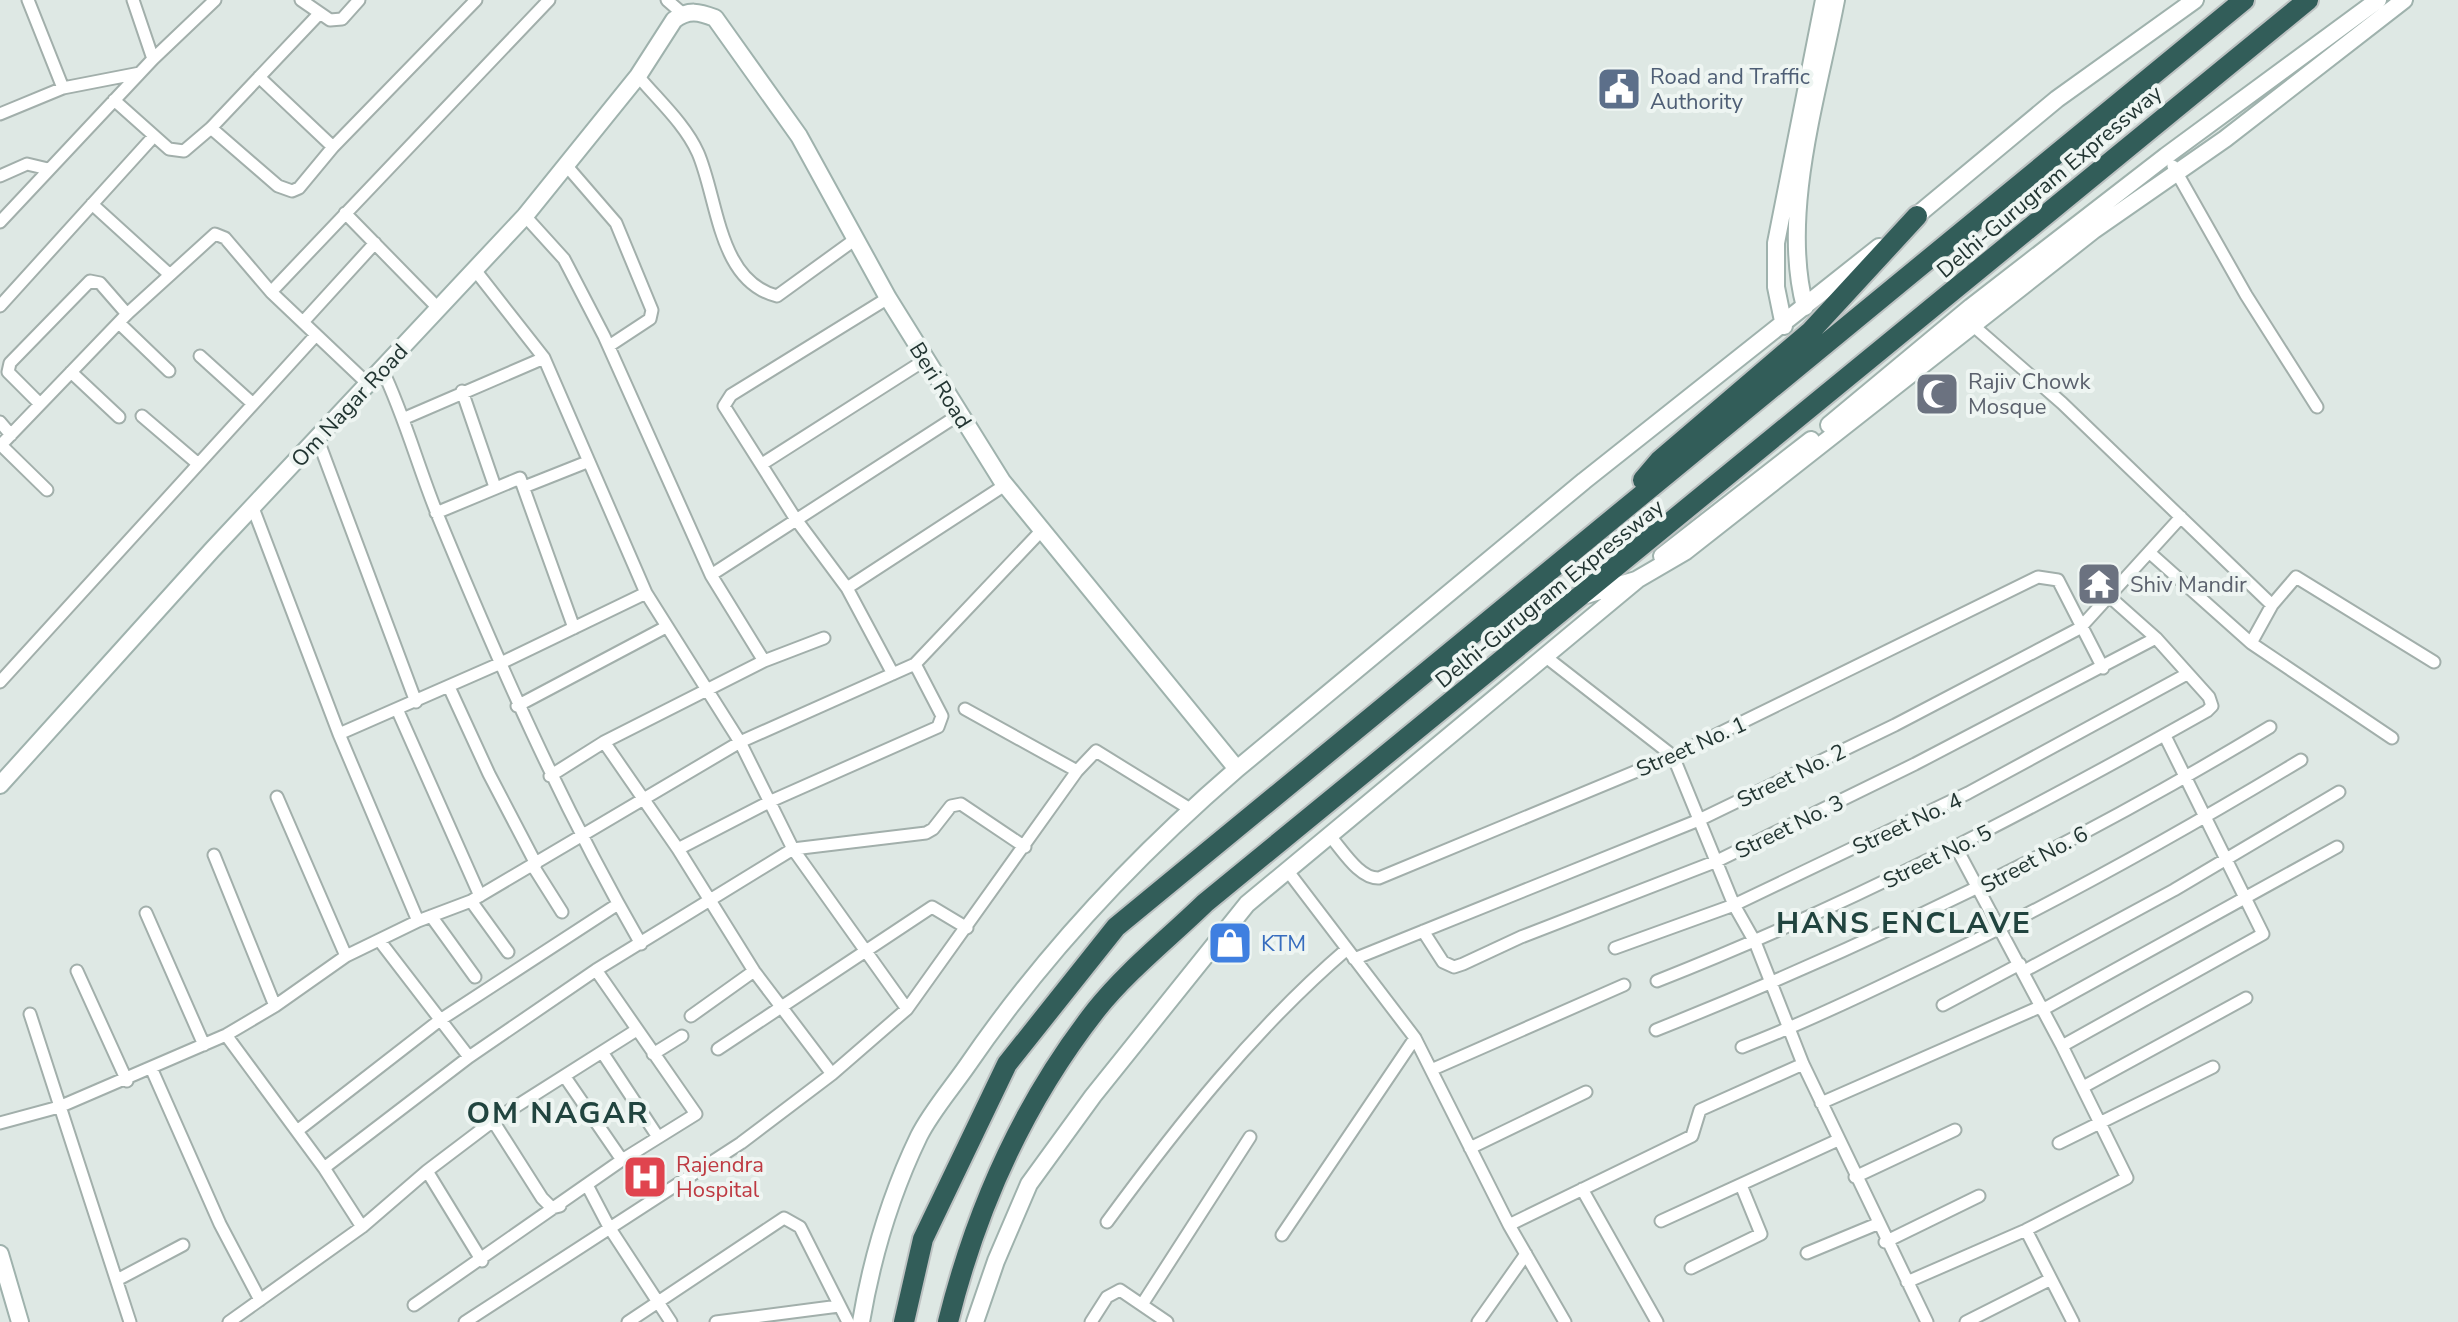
<svg xmlns="http://www.w3.org/2000/svg" width="2458" height="1322" viewBox="0 0 2458 1322" font-family="'Nunito Sans',sans-serif">
	<style>
		.lines { fill: none; stroke-linecap: round; stroke-linejoin: round }
		.street-casing { stroke: #a2afab; stroke-width: 15 }
		.secondary-casing { stroke: #9fb2ad; stroke-width: 20 }
		.highway-casing { stroke: #bdc2c2; stroke-width: 24 }
		.street { stroke: #fff; stroke-width: 11 }
		.secondary { stroke: #fff; stroke-width: 16 }
		.highway { stroke: #325d59; stroke-width: 20 }
		.labels { text-anchor: middle; stroke-width: 8; stroke-linejoin: round; paint-order: stroke }
		.service-label { font-size: 22px; fill: #4e5e75; stroke: #eef5f2; text-anchor: start }
		.street-label { font-size: 22px; fill: #223532; stroke: #eef5f2 }
		.worship-label { font-size: 22px; fill: #5b616d; stroke: #eef5f2; text-anchor: start }
		.shop-label { font-size: 22px; fill: #366cbe; stroke: #eef5f2; text-anchor: start }
		.health-label { font-size: 22px; fill: #be3a42; stroke: #eef5f2; text-anchor: start }
		.district-label { font-size: 30px; font-weight: bold; letter-spacing: 2px; fill: #21443f; stroke: #eef5f2 }
	</style>
	<rect width="100%" height="100%" fill="#dee8e4"/>
	<g class="lines">
		<g class="street-casing">
			<path id="street" d="M28,0l35,88
				M133,0l20,59
				M301,0l29,20 12,-1 17,-19
				M667,0l16,14
				M638,76c20,24 47,48 60,77 20,46 20,128 79,143l80,-58
				M259,77l74,70
				M114,100l55,49 15,2 27,-23 107,-113
				M0,114l63,-26 77,-15
				M211,128l67,58 14,5 7,-3 34,-41 143,-147
				M565,164l51,59 36,87 -2,9 -41,27
				M2173,166l73,129 71,112
				M0,176l27,-12 21,5
				M92,204l77,70
				M345,213l93,95
				M525,216l39,43 40,77 107,239 53,86 60,-23
				M0,222l153,-163 62,-59
				M475,270l69,88 102,235 94,149 53,107 114,160
				M271,292l278,-292
				M888,298l-157,97 -7,11 71,112 52,70 46,86
				M0,306l154,-170
				M303,322l72,-79
				M1969,322l93,81 210,202
				M119,323l50,48
				M200,356l53,48
				M382,369c23,48 36,98 56,147 61,148 123,289 203,428
				M71,372l48,45
				M462,391l33,96
				M40,404l-32,-32 2,-9 80,-82 10,2 27,31
				M142,416l55,47
				M405,418l139,-60
				M0,422l11,13
				M318,440l98,262
				M1,445l46,45
				M0,446l127,-132 88,-80 10,4 46,54 97,92
				M762,464l163,-104
				M524,487l63,-25
				M253,508l86,226 79,187
				M436,513l84,-35 54,150
				M2150,553l101,90
				M711,575l249,-161
				M847,588l158,-103
				M1546,657l127,99 61,149 21,37 48,122 124,258
				M0,682l316,-347
				M449,687l40,87 47,90
				M517,706l149,-79
				M397,709l83,187
				M965,709l112,62
				M339,734l162,-71 145,-70
				M2392,738l-141,-95 21,-38 24,-28 138,85
				M604,742l74,107 76,122 78,103
				M550,776l54,-34 160,-81
				M277,797l69,159
				M1329,835c13,14 30,44 50,43l294,-122 365,-179 20,3 45,88
				M678,849l93,-48 167,-74 4,-11 -27,-52
				M214,855l61,151
				M533,866l29,46
				M1287,870l128,168 94,187 56,97
				M471,901l37,51
				M146,913l58,132
				M431,916l44,61
				M1423,931l20,31 11,5 9,-3 58,-27 196,-76 198,-97 241,-126
				M379,940l90,117
				M1615,948l119,-43 234,-112 219,-119
				M1354,959l345,-139 196,-95 185,-97 101,-111
				M77,971l50,110
				M2024,971l150,-81 165,-98
				M1657,981c191,-75 371,-169 550,-270l5,-5 -3,-9 -53,-59 -45,-40
				M1943,1005l77,-41
				M2042,1010l295,-163
				M30,1014l100,308
				M691,1016l63,-45
				M1656,1030c213,-85 418,-184 614,-303
				M226,1035l98,133 38,59
				M2062,1046l201,-112 -98,-198
				M1742,1047c55,-21 108,-46 162,-72 136,-64 268,-137 397,-215
				M718,1049l214,-142 35,21
				M602,1052l56,85
				M653,1054l29,-18
				M152,1070l68,154 40,76
				M1431,1070l193,-85
				M565,1077l57,83
				M2083,1087l163,-89
				M1821,1103l221,-97
				M493,1121l49,77 10,10 8,-2
				M0,1123l59,-16 167,-72 49,-29 71,-50 72,-35 53,-20 269,-159 175,-78 128,-135
				M297,1131l143,-111 178,-116
				M2059,1143l154,-76
				M1470,1148l116,-56
				M324,1168l145,-111 127,-87 197,-121 133,-16 7,-4 18,-23 10,-2 64,43
				M427,1171l55,90
				M1855,1177l100,-47
				M587,1185l22,42 62,95
				M1582,1189l75,133
				M1661,1221l177,-81
				M1107,1222c72,-98 147,-193 240,-273
				M1509,1225l183,-89 8,-26 103,-46
				M2026,1230l47,92
				M1282,1235l133,-197
				M1885,1242l94,-46
				M1807,1253l70,-29
				M1691,1268l70,-34 -20,-49
				M117,1280l66,-35
				M1907,1282l119,-52 101,-52 -65,-132 -105,-197
				M1143,1303l107,-166
				M414,1305l208,-145 74,-46 -100,-144
				M229,1322l133,-95 65,-56 66,-50 142,-90
				M465,1322l276,-179 91,-69 75,-65 170,-238 19,-20 94,58
				M628,1322l156,-104 16,9 48,95
				M716,1322l123,-16
				M1091,1322l16,-25 13,-7 47,32
				M1478,1322l48,-68
				M1966,1322l83,-42"/>
		</g>
		<g class="secondary-casing">
			<path id="secondary" d="M1909,222l148,-123 138,-99
				M1805,307c-25,-94 13,-212 31,-307
				M1784,326l-8,-39v-44l48,-243
				M1829,425l142,-118 195,-151 212,-156
				M1662,556l149,-116
				M1586,595l50,-15
				M0,785l212,-235 313,-334 113,-140 36,-56c15,-11 25,-8 41,-2l84,118 89,162 114,183 235,288
				M0,1254l20,68
				M861,1322c11,-65 29,-126 58,-186 12,-24 32,-47 48,-70 76,-111 168,-209 270,-297l347,-288 295,-234
				M975,1322l21,-61 33,-77 64,-88 154,-192 391,-325 48,-28 408,-321 131,-91 179,-139"/>
		</g>
		<g class="highway-casing">
			<path id="highway" d="M1643,480l17,-20 151,-129 106,-115
				M904,1322l19,-83 84,-175 109,-137 1128,-927
				M948,1322c28,-113 76,-220 148,-312 31,-39 73,-72 109,-107l1103,-903"/>
		</g>
		<use href="#street" class="street"/>
		<use href="#secondary" class="secondary"/>
		<use href="#highway" class="highway"/>
	</g>
	<defs>
		<g id="civic-square" transform="scale(2.3)"><rect x="-9" y="-9" width="18" height="18" rx="4" fill="#5c6f8a" stroke="#eef5f2"/><path d="M-.6-6.5H3V-4.5H.6V-3L4-1V1h2V6H-6V1h2V-1L-.6-3ZM-1.2 2.5V6h2.4V2.5Z" fill="#fff"/></g>
		<g id="mosque-square" transform="scale(2.3)"><rect x="-9" y="-9" width="18" height="18" rx="4" fill="#6b7280" stroke="#eef5f2"/><path d="M3.5-4.9A6 6 0 1 0 3.5 4.9A5 5 0 1 1 3.5-4.9Z" fill="#fff"/></g>
		<g id="temple-square" transform="scale(2.3)"><rect x="-9" y="-9" width="18" height="18" rx="4" fill="#6b7280" stroke="#eef5f2"/><path d="M0-6L5-2H3V0L6.5 2.5H4V6H1.5V3h-3V6H-4V2.5H-6.5L-3 0V-2H-5Z" fill="#fff"/></g>
		<g id="shop-square" transform="scale(2.3)"><rect x="-9" y="-9" width="18" height="18" rx="4" fill="#3f7fe0" stroke="#eef5f2"/><path d="M-5-2.5h2.3a2.7 3.5 0 0 1 5.4 0H5L5.5 6h-11ZM-1.5-2.5h3a1.5 2.3 0 0 0-3 0Z" fill="#fff"/></g>
		<g id="hospital-square" transform="scale(2.3)"><rect x="-9" y="-9" width="18" height="18" rx="4" fill="#e0444e" stroke="#eef5f2"/><path d="M-5-5h3v3.5h4V-5h3V5h-3V1.5h-4V5h-3Z" fill="#fff"/></g>
	</defs>
	<g fill-rule="evenodd">
		<use href="#civic-square" x="1619" y="89"/>
		<use href="#mosque-square" x="1937" y="394"/>
		<use href="#temple-square" x="2099" y="584"/>
		<use href="#shop-square" x="1230" y="943"/>
		<use href="#hospital-square" x="645" y="1177"/>
	</g>
	<g class="labels">
		<g class="service-label">
			<text x="1650" y="84">Road and Traffic<tspan x="1650" dy="25">Authority</tspan></text>
		</g>
		<g class="street-label">
			<text transform="translate(2049 181) rotate(-40)" y="8">Delhi-Gurugram Expressway</text>
			<text transform="translate(941 385) rotate(58)" y="8">Beri Road</text>
			<text transform="translate(349 405) rotate(-47)" y="8">Om Nagar Road</text>
			<text transform="translate(1549 593) rotate(-39)" y="8">Delhi-Gurugram Expressway</text>
			<text transform="translate(1691 746) rotate(-24)" y="8">Street No. 1</text>
			<text transform="translate(1791 775) rotate(-26)" y="8">Street No. 2</text>
			<text transform="translate(1907 823) rotate(-25)" y="8">Street No. 4</text>
			<text transform="translate(1789 826) rotate(-26)" y="8">Street No. 3</text>
			<text transform="translate(1937 856) rotate(-26)" y="8">Street No. 5</text>
			<text transform="translate(2034 859) rotate(-28)" y="8">Street No. 6</text>
		</g>
		<g class="worship-label">
			<text x="1968" y="389">Rajiv Chowk<tspan x="1968" dy="25">Mosque</tspan></text>
			<text x="2130" y="592">Shiv Mandir</text>
		</g>
		<g class="shop-label">
			<text x="1261" y="951">KTM</text>
		</g>
		<g class="health-label">
			<text x="676" y="1172">Rajendra<tspan x="676" dy="25">Hospital</tspan></text>
		</g>
		<g class="district-label">
			<text x="1904" y="933">HANS ENCLAVE</text>
			<text x="558" y="1123">OM NAGAR</text>
		</g>
	</g>
</svg>
